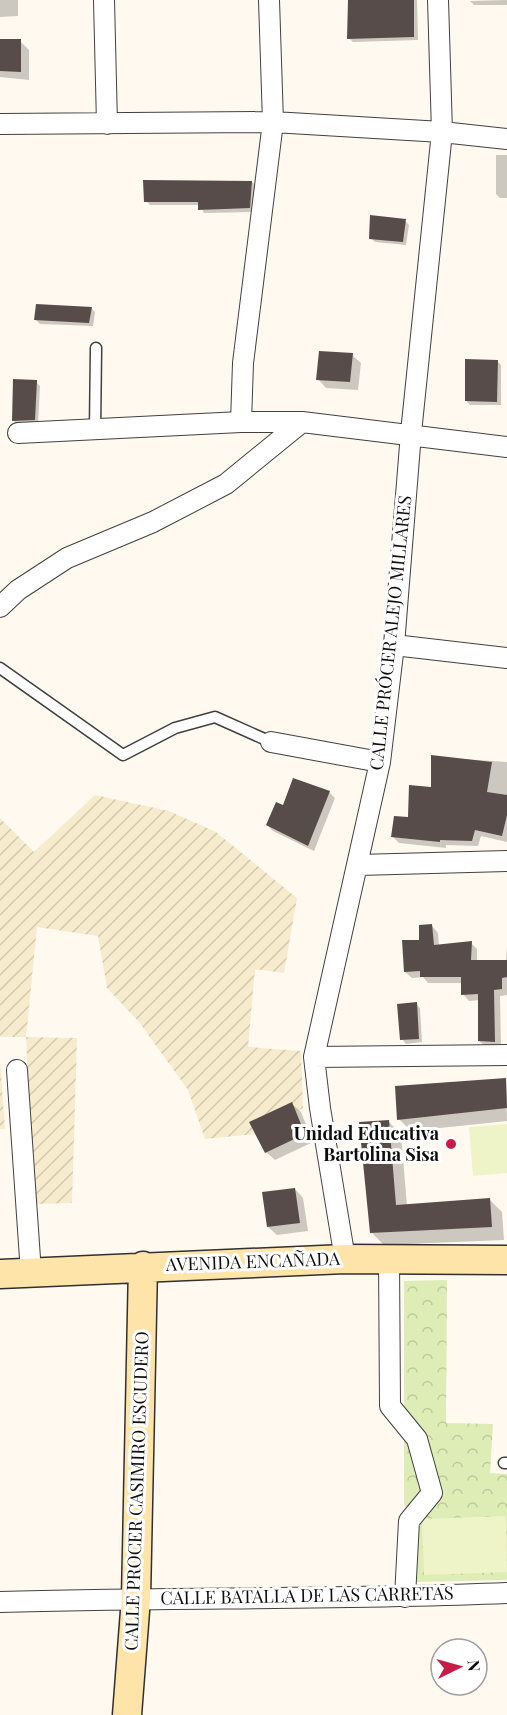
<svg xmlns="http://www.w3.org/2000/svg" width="507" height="1715" viewBox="0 0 507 1715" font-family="'Playfair Display',serif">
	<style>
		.farmland { fill: url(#farmland-furrows) }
		.park { fill: url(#park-crowns) }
		.pitch { fill: #eef3c8 }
		.shadow { fill: #0003 }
		.building { fill: #584c4a }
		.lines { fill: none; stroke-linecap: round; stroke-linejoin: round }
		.lane-casing { stroke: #414141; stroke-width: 13 }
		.street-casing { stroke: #414141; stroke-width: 22 }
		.secondary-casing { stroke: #303030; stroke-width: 31 }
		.lane { stroke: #fff; stroke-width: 10 }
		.street { stroke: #fff; stroke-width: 20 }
		.secondary { stroke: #ffe4aa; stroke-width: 28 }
		.poi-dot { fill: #c91b48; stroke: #fff; stroke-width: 2 }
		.labels { text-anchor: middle; stroke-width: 6; stroke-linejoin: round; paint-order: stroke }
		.street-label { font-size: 18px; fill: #0e0e0e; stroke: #fff }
		.poi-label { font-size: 18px; font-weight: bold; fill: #0e0e0e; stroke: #fff; text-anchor: end }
	</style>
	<defs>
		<pattern id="farmland-furrows" width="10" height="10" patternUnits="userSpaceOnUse" patternTransform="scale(1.5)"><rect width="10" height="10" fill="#f7ebcd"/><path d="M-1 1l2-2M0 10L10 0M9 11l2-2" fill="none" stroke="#d3c8af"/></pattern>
		<pattern id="park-crowns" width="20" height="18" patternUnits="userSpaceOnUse" patternTransform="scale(1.5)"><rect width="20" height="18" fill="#deedb5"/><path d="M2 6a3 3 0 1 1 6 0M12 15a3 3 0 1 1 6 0" fill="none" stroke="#bdca9a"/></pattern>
	</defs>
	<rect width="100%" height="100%" fill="#fff9ef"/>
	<path class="farmland" d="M95,795l74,16 47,21 81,66 -13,75 -29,-4 -7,78 53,4 2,57 -48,26 -50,5 -17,-49 -49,-68 -32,-34 -9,-52 -61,-9 -11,110 51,1 -5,165 -38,1 -8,-167h-26v-219l34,34z
		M0,1062l5,67h-5z"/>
	<path class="park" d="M447,1280l-1,143 47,1 -3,49 17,1v106l-93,2 1,-57 -11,-21v-223z"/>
	<path class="pitch" d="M507,1124v49l-34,3 -4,-49z
		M506,1516l1,56 -83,3 -2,-56z"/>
	<path class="shadow" d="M0,0h18v16l-18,1z
		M349,0h68l1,40 -65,2 -4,-4z
		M507,0v5h-33l-4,-4z
		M0,41h20l9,9v30l-29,-3z
		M496,155h11v43h-7l-4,-4z
		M252,182l4,4 -2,26 -50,1 -4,-8h-50l-4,-4z
		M405,221l4,4 -3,20 -31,-3 -4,-4z
		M91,308l4,4 -2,14 -53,-2 -4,-4z
		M352,355l9,8 -3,27 -32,-2 -8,-9z
		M497,361l4,4v40h-31l-4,-5z
		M36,382l4,4 -2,38h-21l-4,-4z
		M433,757l74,5v80l-26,-6 -3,10 -32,-1v3l-47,-5 -6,-6 39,-49z
		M329,792l6,6 -21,53 -41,-20 -6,-6 17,-18z
		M432,926l6,7 1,13 32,-3 6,6v13h29l1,-15v48l-7,1 1,52 -15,-1 -7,-6 1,-41 -11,1 -6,-7v-11h-35l-5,-6 -11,1 -7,-6 15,-31z
		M416,1004l4,4 2,34 -16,2 -4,-5z
		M506,1079l1,42 -96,10 -12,-12z
		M292,1104l9,8 12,30 -38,18 -9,-8z
		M388,1121l13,13 6,72 82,-7 13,13 2,28 -120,5 -13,-13z
		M295,1189l8,9 5,33 -31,4 -9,-8z"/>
	<path class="building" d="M348,0h66v37l-67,2z
		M0,39h21v33l-21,-1z
		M143,180l109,1 -2,27 -52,2v-8h-54z
		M370,215l36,4 -3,23 -34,-3z
		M36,304l56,3 -3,16 -55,-3z
		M319,351l34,2 -3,29 -34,-2z
		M465,359l33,1 -1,42 -32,-1z
		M13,379l24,1 -2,40 -23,1z
		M431,755l61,7 -5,30 20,3v20l-5,21 -27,-6 -3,11 -32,-1v2l-49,-5 3,-21 14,1 1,-32 22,2z
		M293,778l37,13 -22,55 -42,-21 10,-23 7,3z
		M432,924l2,21 38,-4 -1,19h36v17l-5,1v11l-8,1 1,52 -17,-1v-47l-17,1v-18h-41v-6l-16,1 -2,-32h17v-15z
		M417,1002l2,37 -19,1 -3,-36z
		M506,1078l1,30 -110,12 -2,-34z
		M292,1102l13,32 -40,19 -16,-31z
		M389,1120l7,85 94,-7 2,29 -122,6 -11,-111z
		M295,1188l5,35 -33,4 -5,-35z"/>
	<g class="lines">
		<g class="lane-casing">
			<path id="lane" d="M95,430l1,-82
				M0,668l123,87 52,-27 40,-11 56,25
				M504,1463h3"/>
		</g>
		<g class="street-casing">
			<path id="street" d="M104,0l3,124
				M0,124l273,-2 169,10 65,7
				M241,422l2,-59 30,-241 -4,-122
				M18,433l223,-11h61l205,25
				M0,607l18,-17 49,-32 86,-36 73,-38 76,-62
				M394,645l113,13
				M271,742l109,20
				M358,865l149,-4
				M314,1057l193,-2
				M17,1070l14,203
				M345,1259l-25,-151 -6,-51 66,-295 14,-117 17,-212 31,-301 -4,-132
				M389,1259l1,147 27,33 15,54 -23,28 -4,76
				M0,1602c169,-5 338,-2 507,-9"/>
		</g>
		<g class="secondary-casing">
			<path id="secondary" d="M0,1274l345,-15 162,1
				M127,1715l9,-117 7,-332"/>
		</g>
		<use href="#lane" class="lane"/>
		<use href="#street" class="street"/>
		<use href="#secondary" class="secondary"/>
	</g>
	<circle class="poi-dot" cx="451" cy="1144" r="6"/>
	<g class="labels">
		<g class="street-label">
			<text transform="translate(391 633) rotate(-84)" y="6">CALLE PRÓCER ALEJO MILLARES</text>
			<text transform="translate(253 1262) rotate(-2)" y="6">AVENIDA ENCAÑADA</text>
			<text transform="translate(137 1491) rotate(-88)" y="6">CALLE PROCER CASIMIRO ESCUDERO</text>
			<text transform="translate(307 1596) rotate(-1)" y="6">CALLE BATALLA DE LAS CARRETAS</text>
		</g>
		<g class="poi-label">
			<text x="439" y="1140">Unidad Educativa<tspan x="439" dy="21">Bartolina Sisa</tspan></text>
		</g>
	</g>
	<g transform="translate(459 1667) rotate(85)"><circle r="28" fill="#ffffff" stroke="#9f9f9f" stroke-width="1.5"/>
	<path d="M0-4.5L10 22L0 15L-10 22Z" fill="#c91b48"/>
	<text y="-9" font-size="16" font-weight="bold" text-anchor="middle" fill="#0e0e0e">N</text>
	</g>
</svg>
